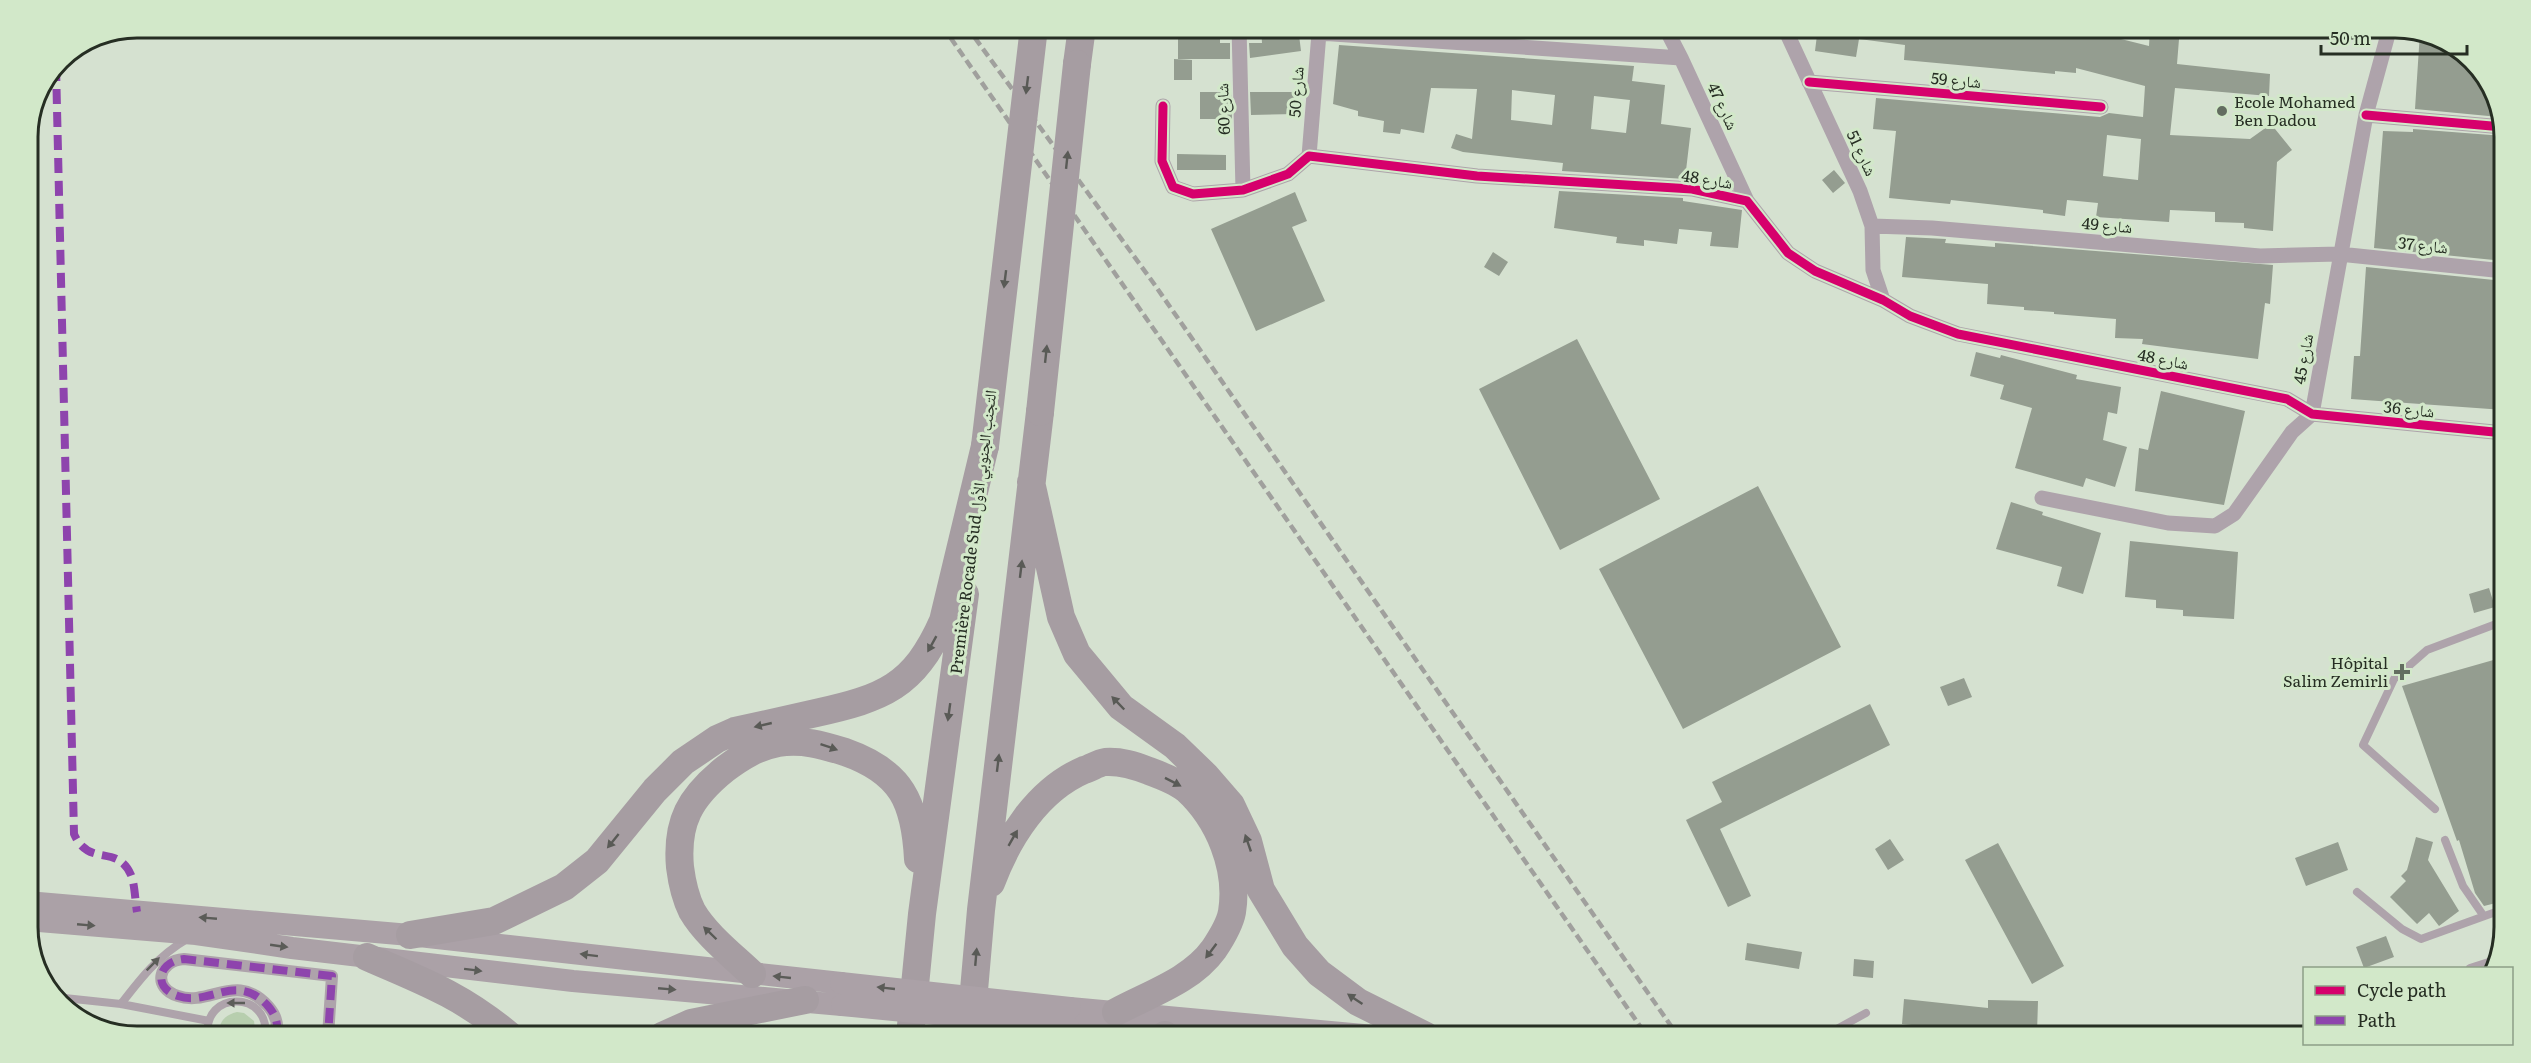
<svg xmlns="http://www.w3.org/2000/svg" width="2531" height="1063" viewBox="0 0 2531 1063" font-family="Literata,'Noto Naskh Arabic',serif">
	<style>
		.green { fill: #b7ceae }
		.building { fill: #949d90; fill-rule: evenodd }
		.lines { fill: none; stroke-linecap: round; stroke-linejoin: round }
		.service { stroke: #aea3ab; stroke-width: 8 }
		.pedestrian { stroke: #aea3ab; stroke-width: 12 }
		.minor { stroke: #aea3ab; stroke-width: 15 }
		.secondary { stroke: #aba1a7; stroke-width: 22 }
		.motorway { stroke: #a69da2; stroke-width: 28 }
		.rail { stroke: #a0a09d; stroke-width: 4.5; stroke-dasharray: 9 4.5; stroke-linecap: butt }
		.secondary-bridge { stroke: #aba1a7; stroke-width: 22 }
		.motorway-bridge { stroke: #a69da2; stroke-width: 28 }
		.quiet { stroke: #8e44ad; stroke-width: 8; stroke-dasharray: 15 8; stroke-linecap: butt }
		.cycleway-casing { stroke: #d2e8c9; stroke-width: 13 }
		.cycleway { stroke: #d6006c; stroke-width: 9 }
		.oneway { fill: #595a56 }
		.oneway2 { fill: #5b5c58 }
		.oneway3 { fill: #5c5d59 }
		.poi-dot { fill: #636d60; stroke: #d2e8c9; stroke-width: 2 }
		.labels { text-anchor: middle; stroke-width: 6; stroke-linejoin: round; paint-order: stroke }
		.street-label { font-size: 16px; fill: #262e23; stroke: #d2e8c9 }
		.poi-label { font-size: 16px; fill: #262e23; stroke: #d2e8c9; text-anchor: start }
		.rim { fill: none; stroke: #262e23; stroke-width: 3 }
	</style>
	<rect width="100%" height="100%" fill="#d5e1d0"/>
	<path class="green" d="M237,1012l7,1 10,8 2,15h-37c-1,-13 5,-21 18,-24z"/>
	<path class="building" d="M1178,27h42v16h10v16h-52z
		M1261,27h37l3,24 -51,7 -1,-15h13z
		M1818,27h159l21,2 1,-2 93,10 1,-5 56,14 1,-19h30l-3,37 93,10 -1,22 -94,-8 -5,47 80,4 21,-15 21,26 -15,12 -4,69 -29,-3v-5l-29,-1v-10l-45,-2 -1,12 -73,-5 2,-14 -31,-3 -2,16 -22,-3v-3l-92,-10 -1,4 -61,-6 7,-67 -23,-2 3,-31 224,19 9,-4 34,4 2,-31 -69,-18v5l-21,-2v3l-151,-14 1,-15 -46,-6 -3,18 -41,-6zM2107,135l34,4 -3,41 -35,-4z
		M2420,32l16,3 46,35 17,47 -84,-8z
		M1339,45l295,21 -2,15 33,4 -4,39 30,4 -6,51 -123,-8 1,-8 -100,-11 -12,-4 5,-14 16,5 5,-50 -46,-1 -7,45 -23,-4 -1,5 -17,-2 1,-11 -26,-5v-5l-25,-7zM1512,90l43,5 -3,30 -41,-5zM1594,96l36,4 -4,33 -35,-4z
		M1174,59l18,1v20h-18z
		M1200,92h31l1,27h-32z
		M1250,92h44l1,22 -44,1z
		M2413,129l91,7v125l-130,-13 9,-117 30,1z
		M1177,154l49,1v15h-49z
		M1834,170l11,13 -12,10 -11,-13z
		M1559,191l124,7v3l59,9 -4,38 -28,-2 2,-14 -33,-3 -2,15 -33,-4v6l-28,-3 1,-6 -63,-9z
		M1295,192l12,29 -15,6 33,74 -69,30 -45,-102z
		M1906,237l40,2 -1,4 50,4v-4l278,22 -3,39 -5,-1 -7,56 -116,-15 1,-5 -28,-1 1,-19 -62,-5v-2l-30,-2v-3l-37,-3 1,-20 -86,-7z
		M1493,252l15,10 -9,14 -15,-9z
		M2366,267l138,14v129l-153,-11 3,-43h6z
		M1577,339l83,160 -100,51 -81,-161z
		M1976,352l24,6 1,-3 76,20 -1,4 45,8 -4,27 -9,-2 -5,28 24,7 -12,40 -29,-9 -3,9 -68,-19 17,-60 -32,-9 4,-14 -34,-9z
		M2161,391l84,20 -21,94 -89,-14 4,-43 9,2z
		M1758,486l83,161 -158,82 -84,-160z
		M2011,502l32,10 -1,3 59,18 -18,61 -26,-8 5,-19 -66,-18z
		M2130,541l108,11 -4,67 -51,-3v-6l-27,-2v-8l-31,-3z
		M2489,588l6,19 -21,6 -5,-19z
		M2504,657v244l-20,5 -9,-13 -16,-53 -2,1 -55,-155z
		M1964,678l8,19 -24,9 -8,-19z
		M1870,704l20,41 -170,84 31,67 -23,11 -42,-87 36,-18 -10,-20z
		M2416,837l17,5 -5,18 31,51 -20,15 -10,-13 -12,11 -27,-27 16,-16 -5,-5 6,-6z
		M1890,839l14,21 -16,10 -13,-21z
		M2338,842l10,28 -42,16 -11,-28z
		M1998,843l66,123 -32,18 -67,-124z
		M2386,936l8,21 -30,11 -8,-21z
		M1747,943l55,9 -3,17 -54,-9z
		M1854,959l20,2 -1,17 -20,-2z
		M1904,999l84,9v-8l50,1 -1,32 -58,-1 -77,-8z"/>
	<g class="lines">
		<path class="service" d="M2435,809l-72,-64 31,-66 33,-29 77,-29
			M2445,840l18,46 20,29
			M2357,892l45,37 19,10 83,-30
			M2470,968l28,-9
			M55,997l66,7 88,17
			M121,1004c20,-26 37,-48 66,-65
			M208,1036c-6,-46 63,-46 57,0
			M1824,1036l42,-23"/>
		<path class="pedestrian" d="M276,1036c3,-11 0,-21 -8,-30 -32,-35 -58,1 -90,-10 -26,-8 -20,-35 6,-37l148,17 -4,60"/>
		<path class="minor" d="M1239,27l4,163
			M1665,27l16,31 66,143
			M1784,27l76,164 12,35 1,44 10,30
			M1809,82l292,25
			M1163,106l-1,55 11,26 20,7 50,-4 45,-16 21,-18 168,20 215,13 55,12 41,52 27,18 68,29 27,16 48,18 329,65 25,15 192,19
			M2366,115l137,12
			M1309,156l10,-123 362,25
			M1872,226l60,2 328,28 79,-2 165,17
			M2042,498l126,25 47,3 19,-12 58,-82 20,-18 54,-299 24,-88"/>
		<path class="secondary" d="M27,902l383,33 431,48
			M27,920l169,14 96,14 281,33 269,24
			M1070,1008l304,28
			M1068,1027l102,9"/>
		<path class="motorway" d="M1077,64l5,-37
			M1031,482l30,135 16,37 44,53 54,39 30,29 26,30 17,36 13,49 34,56 24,27 39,29 68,34
			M991,883c17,-46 47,-93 93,-113 7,-2 14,-7 21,-8 16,-1 29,3 44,9 11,4 27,10 37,18 33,30 53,79 46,123 -2,11 -12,28 -18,37 -23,32 -65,45 -98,63
			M410,935l84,-14 70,-34 33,-26 58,-71 28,-28 34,-23 18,-8c27,-6 54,-12 81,-18 67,-15 98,-26 127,-92l42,-175
			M367,957c56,24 96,39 143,79
			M752,974c-20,-19 -46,-39 -60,-63 -7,-14 -10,-28 -12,-44 -4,-45 10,-70 45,-98 16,-12 32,-22 53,-26 24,-4 44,2 67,9 57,20 70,50 73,107
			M1165,1035l1,1
			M662,1036l29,-13 114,-23
			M910,1036l12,-122 43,-320
			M970,1036l11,-126 59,-498"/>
		<path class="rail" d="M943,27l704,1009
			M967,27l185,254 526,755"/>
		<path class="secondary-bridge" d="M841,983l229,25
			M842,1005l226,22"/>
		<path class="motorway-bridge" d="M1040,412l37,-348
			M985,446l49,-419"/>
		<path class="quiet" d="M56,66l18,768c15,34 43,9 57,41 4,10 4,25 6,37
			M276,1036c3,-11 0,-21 -8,-30 -32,-35 -58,1 -90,-10 -26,-8 -20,-35 6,-37l148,17 -4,60"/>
		<g class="cycleway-casing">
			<path id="cycleway" d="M1809,82l292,25
				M1163,106l-1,55 11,26 20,7 50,-4 45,-16 21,-18 168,20 215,13 55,12 41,52 27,18 68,29 27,16 48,18 329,65 25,15 192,19
				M2366,115l137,12"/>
		</g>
		<use href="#cycleway" class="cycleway"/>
	</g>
	<defs><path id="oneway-solid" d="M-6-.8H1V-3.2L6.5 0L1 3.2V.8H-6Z" transform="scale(1.5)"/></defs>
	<g class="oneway">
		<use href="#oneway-solid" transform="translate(1027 85) rotate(97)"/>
		<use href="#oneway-solid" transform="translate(1067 160) rotate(-84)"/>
		<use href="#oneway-solid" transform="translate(1005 279) rotate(97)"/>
		<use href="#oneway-solid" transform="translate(1046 354) rotate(-84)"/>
		<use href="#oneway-solid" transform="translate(1021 569) rotate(-83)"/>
		<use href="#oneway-solid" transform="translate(932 644) rotate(119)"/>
		<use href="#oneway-solid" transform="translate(1118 703) rotate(-134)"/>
		<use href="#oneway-solid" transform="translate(949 712) rotate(98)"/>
		<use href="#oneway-solid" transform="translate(763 725) rotate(167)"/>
		<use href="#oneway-solid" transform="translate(829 747) rotate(19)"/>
		<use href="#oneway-solid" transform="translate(998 763) rotate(-83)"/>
		<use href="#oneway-solid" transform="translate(1173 782) rotate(27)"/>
		<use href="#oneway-solid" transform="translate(1013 838) rotate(-60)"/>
		<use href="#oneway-solid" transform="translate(613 841) rotate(129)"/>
		<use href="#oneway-solid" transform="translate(1248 843) rotate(-109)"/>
		<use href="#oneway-solid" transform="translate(710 933) rotate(-136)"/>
		<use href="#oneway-solid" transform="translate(1211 951) rotate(127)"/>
		<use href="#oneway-solid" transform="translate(976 957) rotate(-85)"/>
		<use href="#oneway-solid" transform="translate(1355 999) rotate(-146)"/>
	</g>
	<g class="oneway2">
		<use href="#oneway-solid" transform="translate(208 918) rotate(-175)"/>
		<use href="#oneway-solid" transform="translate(86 925) rotate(5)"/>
		<use href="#oneway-solid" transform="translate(279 946) rotate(8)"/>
		<use href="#oneway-solid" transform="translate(589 955) rotate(-173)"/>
		<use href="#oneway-solid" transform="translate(473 970) rotate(7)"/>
		<use href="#oneway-solid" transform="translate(782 977) rotate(-174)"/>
		<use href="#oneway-solid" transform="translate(886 988) rotate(-174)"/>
		<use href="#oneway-solid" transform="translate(667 989) rotate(5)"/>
	</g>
	<g class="oneway3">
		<use href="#oneway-solid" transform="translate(153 964) rotate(-45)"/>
		<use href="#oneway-solid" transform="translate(236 1003) rotate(180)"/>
	</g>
	<g class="poi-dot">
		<circle cx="2222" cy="111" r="6"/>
		<path d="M2399 663h6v6h6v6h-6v6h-6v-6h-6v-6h6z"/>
	</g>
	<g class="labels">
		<g class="street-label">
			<text transform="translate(1956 80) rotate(5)" y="6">شارع 59</text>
			<text transform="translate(1296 92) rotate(-86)" y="6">شارع 50</text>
			<text transform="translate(1723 106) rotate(65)" y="6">شارع 47</text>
			<text transform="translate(1223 109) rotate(-92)" y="6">شارع 60</text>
			<text transform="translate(1862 153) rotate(65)" y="6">شارع 51</text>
			<text transform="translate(1707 179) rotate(9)" y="6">شارع 48</text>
			<text transform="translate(2107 225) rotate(5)" y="6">شارع 49</text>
			<text transform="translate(2423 245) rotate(6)" y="6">شارع 37</text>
			<text transform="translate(2163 359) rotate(11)" y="6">شارع 48</text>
			<text transform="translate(2303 359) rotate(-80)" y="6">شارع 45</text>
			<text transform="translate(2409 409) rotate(6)" y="6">شارع 36</text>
			<text transform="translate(973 532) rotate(-83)" y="6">Première Rocade Sud التجنب الجنوبي الأول</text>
		</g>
		<g class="poi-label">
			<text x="2234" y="108">Ecole Mohamed<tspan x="2234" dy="18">Ben Dadou</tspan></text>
			<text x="2388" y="669" text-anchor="end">Hôpital<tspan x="2388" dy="18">Salim Zemirli</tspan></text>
		</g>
	</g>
	<path d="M0 0H2531V1063H0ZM137 38H2395A99 99 0 0 1 2494 137V927A99 99 0 0 1 2395 1026H137A99 99 0 0 1 38 927V137A99 99 0 0 1 137 38Z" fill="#d2e8c9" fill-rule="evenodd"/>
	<path class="rim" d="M137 38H2395A99 99 0 0 1 2494 137V927A99 99 0 0 1 2395 1026H137A99 99 0 0 1 38 927V137A99 99 0 0 1 137 38Z"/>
	<rect x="2303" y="967" width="210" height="78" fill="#d2e8c9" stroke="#8d9e87" stroke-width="1.5"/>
	<rect x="2315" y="986" width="30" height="9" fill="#d6006c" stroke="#8d9e87" stroke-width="1.5"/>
	<text x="2357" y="997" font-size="18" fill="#262e23">Cycle path</text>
	<rect x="2315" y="1016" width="30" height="9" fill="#8e44ad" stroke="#8d9e87" stroke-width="1.5"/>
	<text x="2357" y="1027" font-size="18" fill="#262e23">Path</text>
	<path d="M2321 45v9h146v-9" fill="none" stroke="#262e23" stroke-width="3"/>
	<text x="2330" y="45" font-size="18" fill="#262e23" stroke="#d2e8c9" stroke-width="4.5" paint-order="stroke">50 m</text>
</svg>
